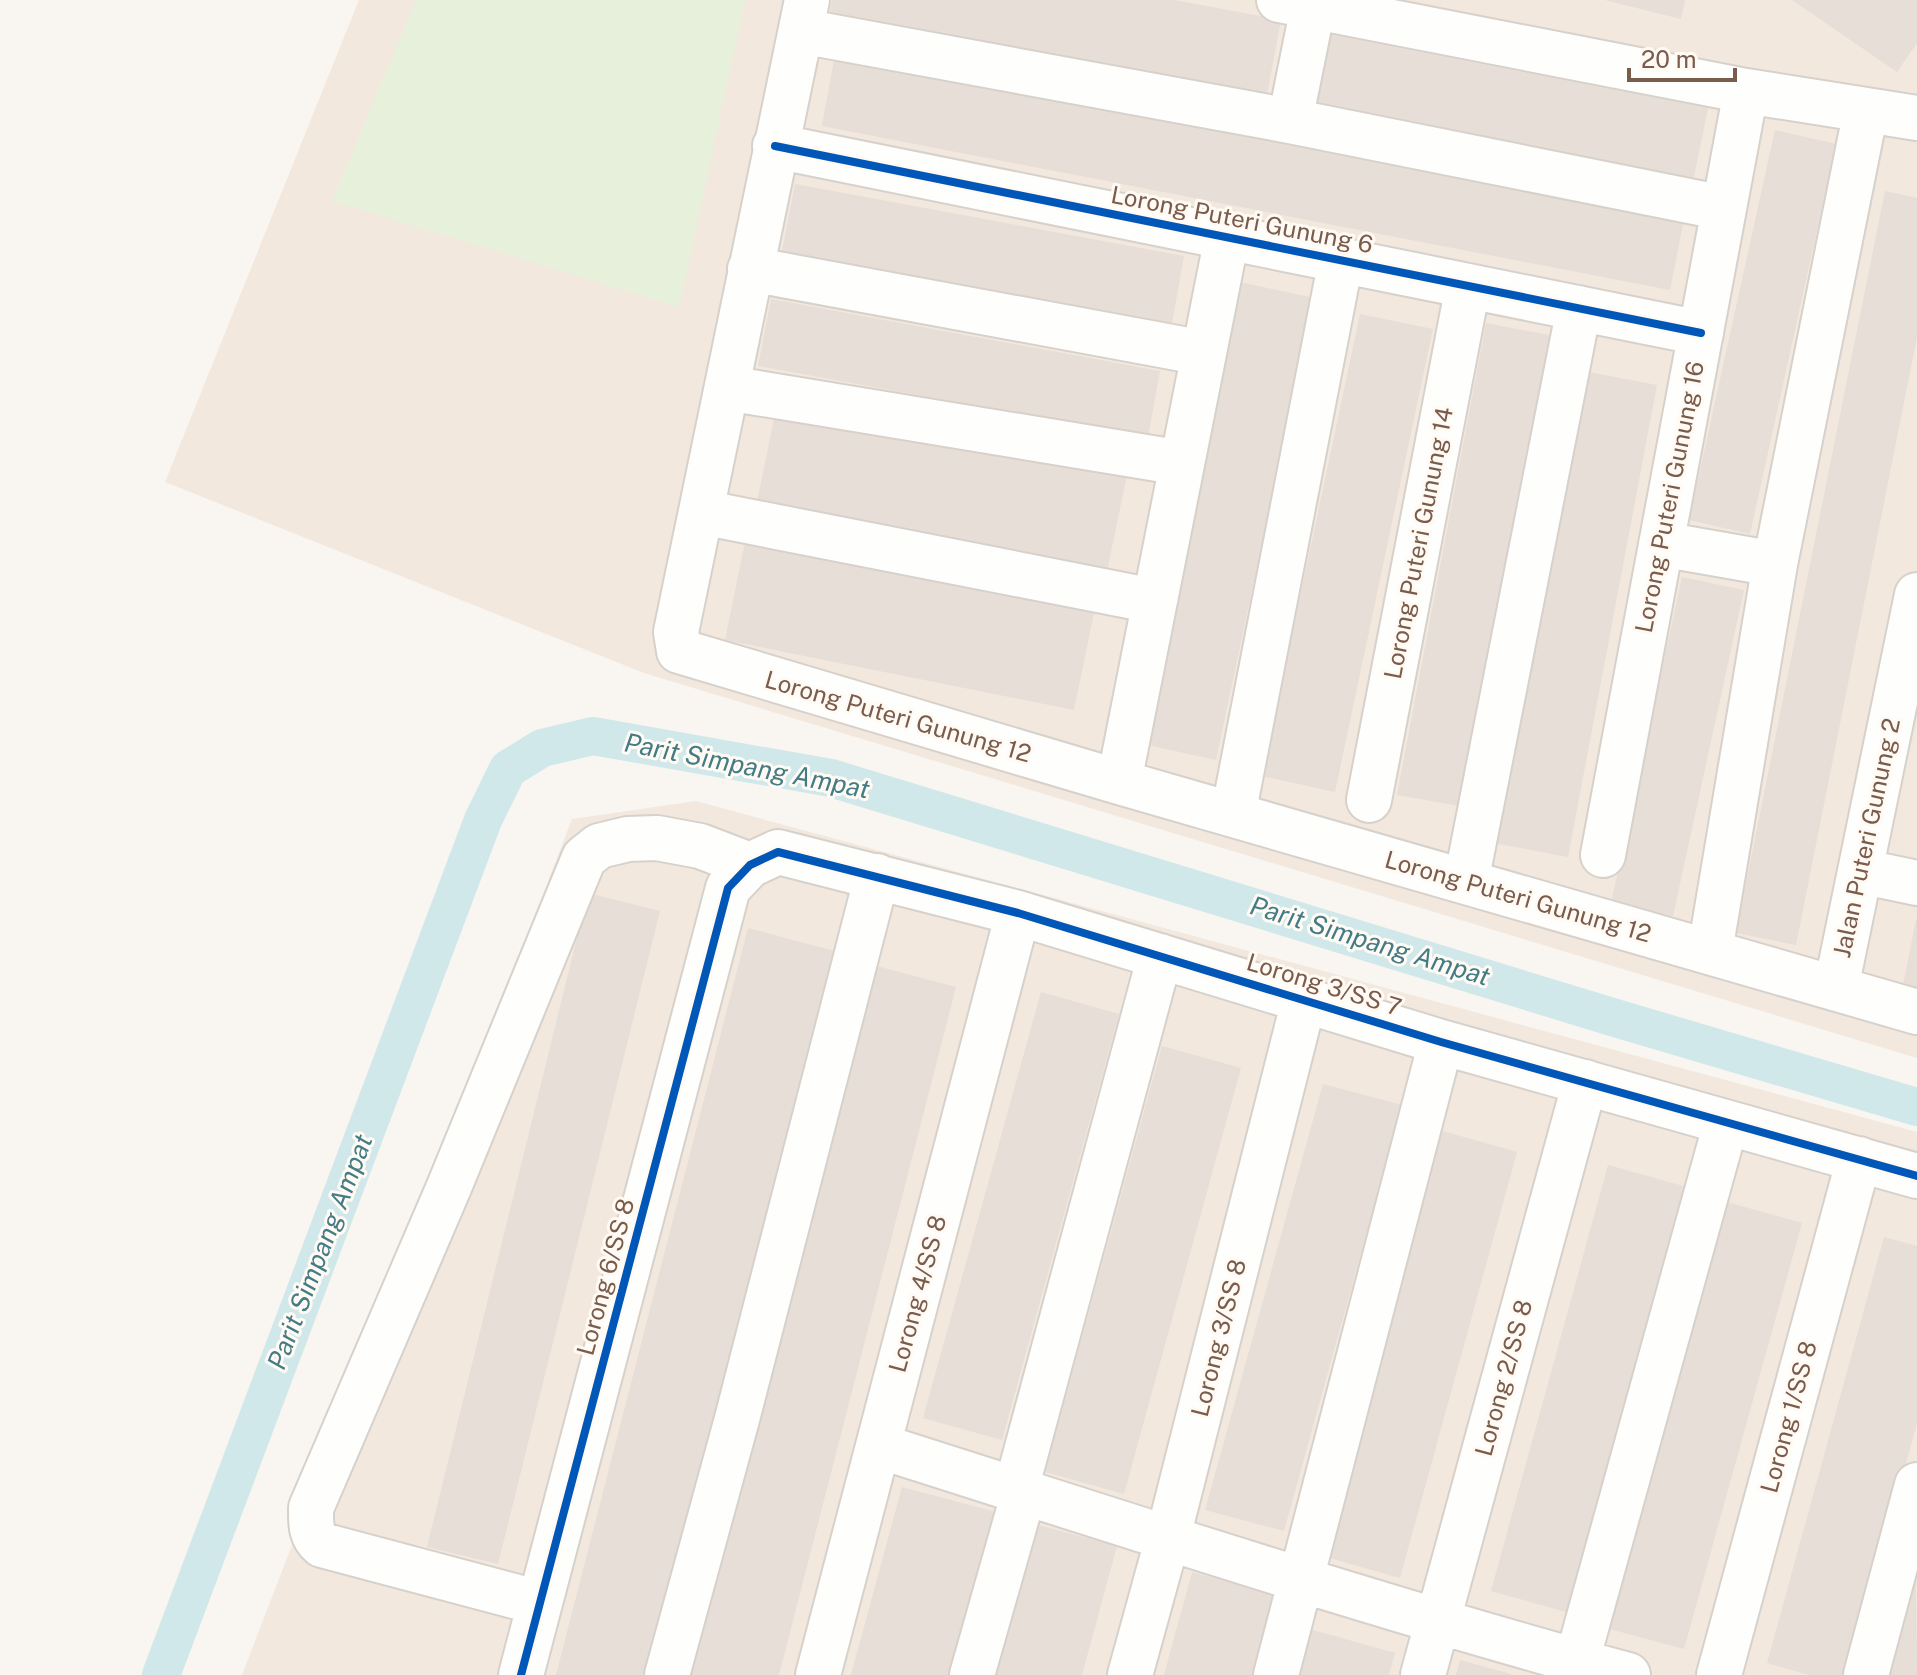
<svg xmlns="http://www.w3.org/2000/svg" width="1917" height="1675" viewBox="0 0 1917 1675" font-family="'Public Sans',sans-serif">
	<style>
		.residential { fill: #f2e8de }
		.green { fill: #e7f0db }
		.lines { fill: none; stroke-linecap: round; stroke-linejoin: round }
		.canal { stroke: #d0e8ea; stroke-width: 38 }
		.building { fill: #e6ded7 }
		.minor-casing { stroke: #d7d1cb; stroke-width: 48 }
		.minor { stroke: #fefefd; stroke-width: 44 }
		.cycleway-casing { stroke: #fffaf3; stroke-width: 13 }
		.cycleway { stroke: #0057b8; stroke-width: 8 }
		.labels { text-anchor: middle; stroke-width: 6; stroke-linejoin: round; paint-order: stroke }
		.street-label { font-size: 24px; fill: #7a5c4d; stroke: #fffaf3 }
		.water-label { font-size: 26px; font-style: italic; fill: #437c86; stroke: #fffaf3 }
	</style>
	<rect width="100%" height="100%" fill="#f9f5f0"/>
	<path class="residential" d="M359,0h1558v1058l-1273,-385 -479,-191z
		M696,801l1221,331v543h-1675l330,-856z"/>
	<path class="green" d="M416,0h329l-66,307 -347,-106z"/>
	<g class="lines">
		<path class="canal" d="M161,1675l322,-855 25,-51 34,-21 51,-12 238,42 781,239 305,90"/>
	</g>
	<path class="building" d="M832,0h342l107,20 -15,80 -437,-82z
		M1605,0h80l-4,19z
		M1792,0h125v43l-20,29z
		M1322,33l386,75 -16,79 -385,-76z
		M836,49l849,165 -15,76 -848,-164z
		M1775,130l61,14 -86,390 -61,-14z
		M795,184l389,72 -12,67 -390,-72z
		M1885,191l32,7v139l-121,608 -60,-12z
		M1240,282l74,16 -98,462 -73,-16z
		M771,299l389,72 -12,66 -390,-71z
		M1360,314l73,15 -98,463 -73,-16z
		M1486,323l73,14 -88,471 -74,-13z
		M1583,371l74,14 -89,472 -74,-14z
		M777,404l350,71 -20,96 -350,-69z
		M745,542l349,71 -20,97 -349,-70z
		M1682,577l62,13 -71,326 -62,-13z
		M588,893l72,18 -162,653 -71,-17z
		M1916,920h1v68l-14,-3z
		M748,928l90,24 -186,723h-96z
		M865,963l91,24 -177,688h-97z
		M1041,992l78,22 -117,426 -79,-22z
		M1162,1046l79,22 -117,426 -79,-22z
		M1323,1084l79,21 -118,426 -79,-21z
		M1439,1130l78,22 -117,426 -78,-22z
		M1608,1165l79,22 -117,426 -79,-22z
		M1723,1201l79,22 -118,426 -78,-21z
		M1884,1237l33,9v177l-69,252h-39l-42,-12z
		M902,1487l94,25 -44,163h-101z
		M1023,1521l94,25 -35,129h-101z
		M1192,1572l90,25 -22,78h-96z
		M1916,1577l1,98h-28z
		M1306,1628l89,25 -6,22h-96z
		M1460,1660l51,14v1h-55z"/>
	<g class="lines">
		<g class="minor-casing">
			<path id="minor" d="M807,0l-131,632 3,19 440,131 798,230
				M1279,0l467,91 171,27
				M801,31l489,90 434,87
				M1290,121l23,-114
				M775,146l926,187
				M750,269l454,84
				M727,388l455,75
				M701,512l453,89
				M1661,544l114,20
				M1119,782l108,-545
				M1369,800l99,-514
				M1233,815l108,-555
				M1603,855l143,-764
				M1860,871l57,12
				M1466,882l113,-574
				M1710,951l65,-387 91,-454
				M1836,988l81,-393
				M879,1446c249,79 497,161 749,229
				M1016,1489l144,-533
				M540,1603l-218,-58c-12,-10 -11,-22 -11,-37l138,-321 135,-329 15,-12 29,-7 29,-1 43,8 50,19
				M521,1675l207,-787 22,-23 28,-13 240,61 423,129 476,134
				M667,1675l70,-256 140,-543
				M818,1675l200,-762
				M972,1675l52,-183
				M1130,1675l38,-138 136,-537
				M1276,1675l165,-633
				M1423,1675l162,-593
				M1573,1675l153,-552
				M1719,1675l140,-516
				M1866,1675l51,-190"/>
		</g>
		<use href="#minor" class="minor"/>
		<g class="cycleway-casing">
			<path id="cycleway" d="M775,146l926,187
				M521,1675l207,-787 22,-23 28,-13 240,61 423,129 476,134"/>
		</g>
		<use href="#cycleway" class="cycleway"/>
	</g>
	<g class="labels">
		<g class="street-label">
			<text transform="translate(1242 220) rotate(11)" y="8">Lorong Puteri Gunung 6</text>
			<text transform="translate(1670 497) rotate(-79)" y="8">Lorong Puteri Gunung 16</text>
			<text transform="translate(1419 543) rotate(-79)" y="8">Lorong Puteri Gunung 14</text>
			<text transform="translate(898 717) rotate(16)" y="8">Lorong Puteri Gunung 12</text>
			<text transform="translate(1867 838) rotate(-78)" y="8">Jalan Puteri Gunung 2</text>
			<text transform="translate(1518 897) rotate(16)" y="8">Lorong Puteri Gunung 12</text>
			<text transform="translate(1324 985) rotate(17)" y="8">Lorong 3/SS 7</text>
			<text transform="translate(606 1277) rotate(-75)" y="8">Lorong 6/SS 8</text>
			<text transform="translate(918 1294) rotate(-75)" y="8">Lorong 4/SS 8</text>
			<text transform="translate(1219 1338) rotate(-76)" y="8">Lorong 3/SS 8</text>
			<text transform="translate(1504 1378) rotate(-75)" y="8">Lorong 2/SS 8</text>
			<text transform="translate(1789 1417) rotate(-75)" y="8">Lorong 1/SS 8</text>
		</g>
		<g class="water-label">
			<text transform="translate(747 766) rotate(11)" y="9">Parit Simpang Ampat</text>
			<text transform="translate(1370 941) rotate(17)" y="9">Parit Simpang Ampat</text>
			<text transform="translate(320 1252) rotate(-69)" y="9">Parit Simpang Ampat</text>
		</g>
	</g>
	<path d="M1629 68v12h106v-12" fill="none" stroke="#7a5c4d" stroke-width="4"/>
	<text x="1641" y="68" font-size="24" fill="#7a5c4d" stroke="#fffaf3" stroke-width="6" paint-order="stroke">20 m</text>
</svg>
